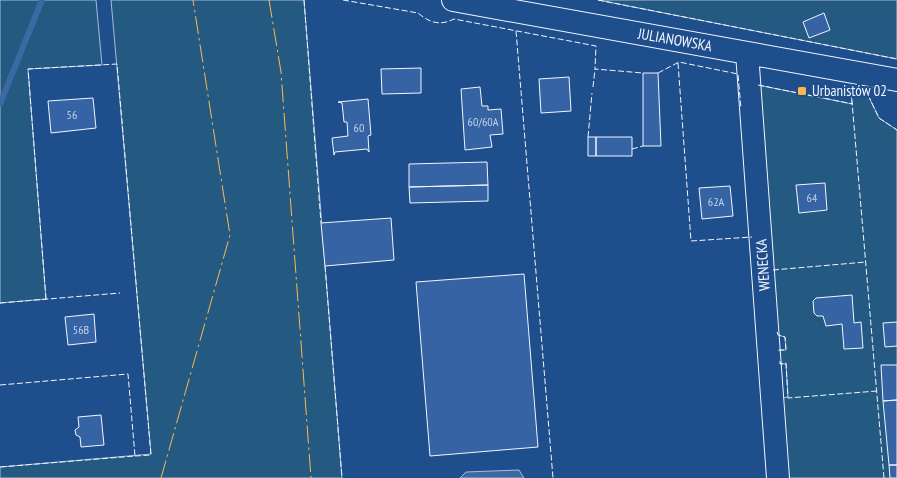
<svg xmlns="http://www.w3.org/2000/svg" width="897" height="478" viewBox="0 0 897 478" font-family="'PT Sans Narrow',sans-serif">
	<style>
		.green { fill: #245a82; stroke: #a8bbd7 }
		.water { fill: #3b69a3; stroke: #a8bbd7 }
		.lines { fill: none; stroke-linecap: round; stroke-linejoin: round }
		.stream { stroke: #3b69a3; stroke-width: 6 }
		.building { fill: #3563a3; stroke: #f2f6ff }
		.minor-casing { stroke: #f2f6ff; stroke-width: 24 }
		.minor { stroke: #1f4e8c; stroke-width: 22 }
		.fence { stroke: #f2f6ff; stroke-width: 1; stroke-dasharray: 6 2.5; stroke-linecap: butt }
		.power { stroke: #ffb74d; stroke-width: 1; stroke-dasharray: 18 4 2.5 4; stroke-linecap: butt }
		.poi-dot { fill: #ffb74d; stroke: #1f4e8c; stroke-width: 2 }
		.labels { text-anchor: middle; stroke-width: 4; stroke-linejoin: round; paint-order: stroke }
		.number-label { font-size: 12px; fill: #c3d1e8 }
		.street-label { font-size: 15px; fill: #f2f6ff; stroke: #1f4e8c }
		.poi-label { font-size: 15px; fill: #f2f6ff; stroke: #1f4e8c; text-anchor: start }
	</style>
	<rect width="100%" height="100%" fill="#1f4e8c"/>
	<path class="green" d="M0,0h96l6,65 -74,4 18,230 -46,4z
		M111,0h193l38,478h-342v-11l151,-13z
		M598,0h299v59z
		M758,85l94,19 -1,-14 16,3 12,25 18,12v348h-108l-7,-80 6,-1 -2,-33h-6l-1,-14h7l-1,-13 -7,-2z"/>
	<path class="water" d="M519,470l5,8h-64l6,-6z"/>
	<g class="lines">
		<path class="stream" d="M0,104l42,-104"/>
	</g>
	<path class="building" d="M824,13l6,17 -21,8 -6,-16z
		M421,68v25l-39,1 -1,-25z
		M643,73h15l3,73h-18z
		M569,77l2,34 -30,2 -2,-34z
		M480,87l2,19h6v4l13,-1 2,25 -13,1 2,12 -27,3 -4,-61z
		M93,98l3,30 -45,5 -3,-32z
		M368,99l3,36 -3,1 1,16 -2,-3 -32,3 -1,3 -2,-17 16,-2 -1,-14h-3l-2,-19 -4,-1z
		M588,137h8v19h-8z
		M596,137h36v19h-36z
		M487,162l1,23 -79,2v-23z
		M825,183l2,27 -28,3 -3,-28z
		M488,185v16l-78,2 -1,-16z
		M730,186l3,30 -31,3 -3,-31z
		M391,218l3,42 -69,6 -4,-43z
		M524,274l14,173 -108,9 -14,-174z
		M852,295l2,28 7,-1 2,26 -19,1 -2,-25 -16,2 -3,-10h-6l-3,-3 -1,-12 3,-3z
		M94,314l2,28 -28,3 -3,-28z
		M897,322v24l-12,1 -2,-24z
		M881,365h16v35l-14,1z
		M897,400v65h-8l-6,-64z
		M101,415l3,30 -23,2 -1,-10 -4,-2 -1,-5 4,-3 -1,-10z
		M889,465h8v13h-7z"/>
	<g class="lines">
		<g class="minor-casing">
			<path id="minor" d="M453,0l444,80
				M747,53l31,425"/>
		</g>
		<use href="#minor" class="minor"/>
		<path class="fence" d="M304,0l17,223
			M343,0l75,13c12,10 22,13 36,6l142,27 -1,23 48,4
			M598,0l299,59
			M516,31l37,447
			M678,63l13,178 61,-4
			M658,73l21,-11 59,12 3,35
			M758,85l95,19
			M593,87l2,-18
			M588,137l4,-44
			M632,149l11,-3
			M325,266l17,212
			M773,270l93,-8
			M46,299l-18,-230 89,-5 34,391 -16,1
			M0,303l120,-10
			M777,332l1,3 7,2 1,13h-7v3
			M780,361v3l6,-1 2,35 89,-7
			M0,385l128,-11 7,82 -135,11
			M884,478l-33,-388 16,3 12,25 18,12"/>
		<path class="power" d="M269,0l12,72 30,406
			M161,478l69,-243 -37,-235"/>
	</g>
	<rect class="poi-dot" x="797" y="86" width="10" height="10" rx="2.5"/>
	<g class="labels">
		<g class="number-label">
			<text x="72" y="119">56</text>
			<text x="483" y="126">60/60A</text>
			<text x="359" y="132">60</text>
			<text x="812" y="202">64</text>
			<text x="716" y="206">62A</text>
			<text x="81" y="334">56B</text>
		</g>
		<g class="street-label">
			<text transform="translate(675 40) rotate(10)" y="5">JULIANOWSKA</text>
			<text transform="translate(763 265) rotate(-94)" y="5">WENECKA</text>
		</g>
		<g class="poi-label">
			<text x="812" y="96">Urbanistów 02</text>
		</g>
	</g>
</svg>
